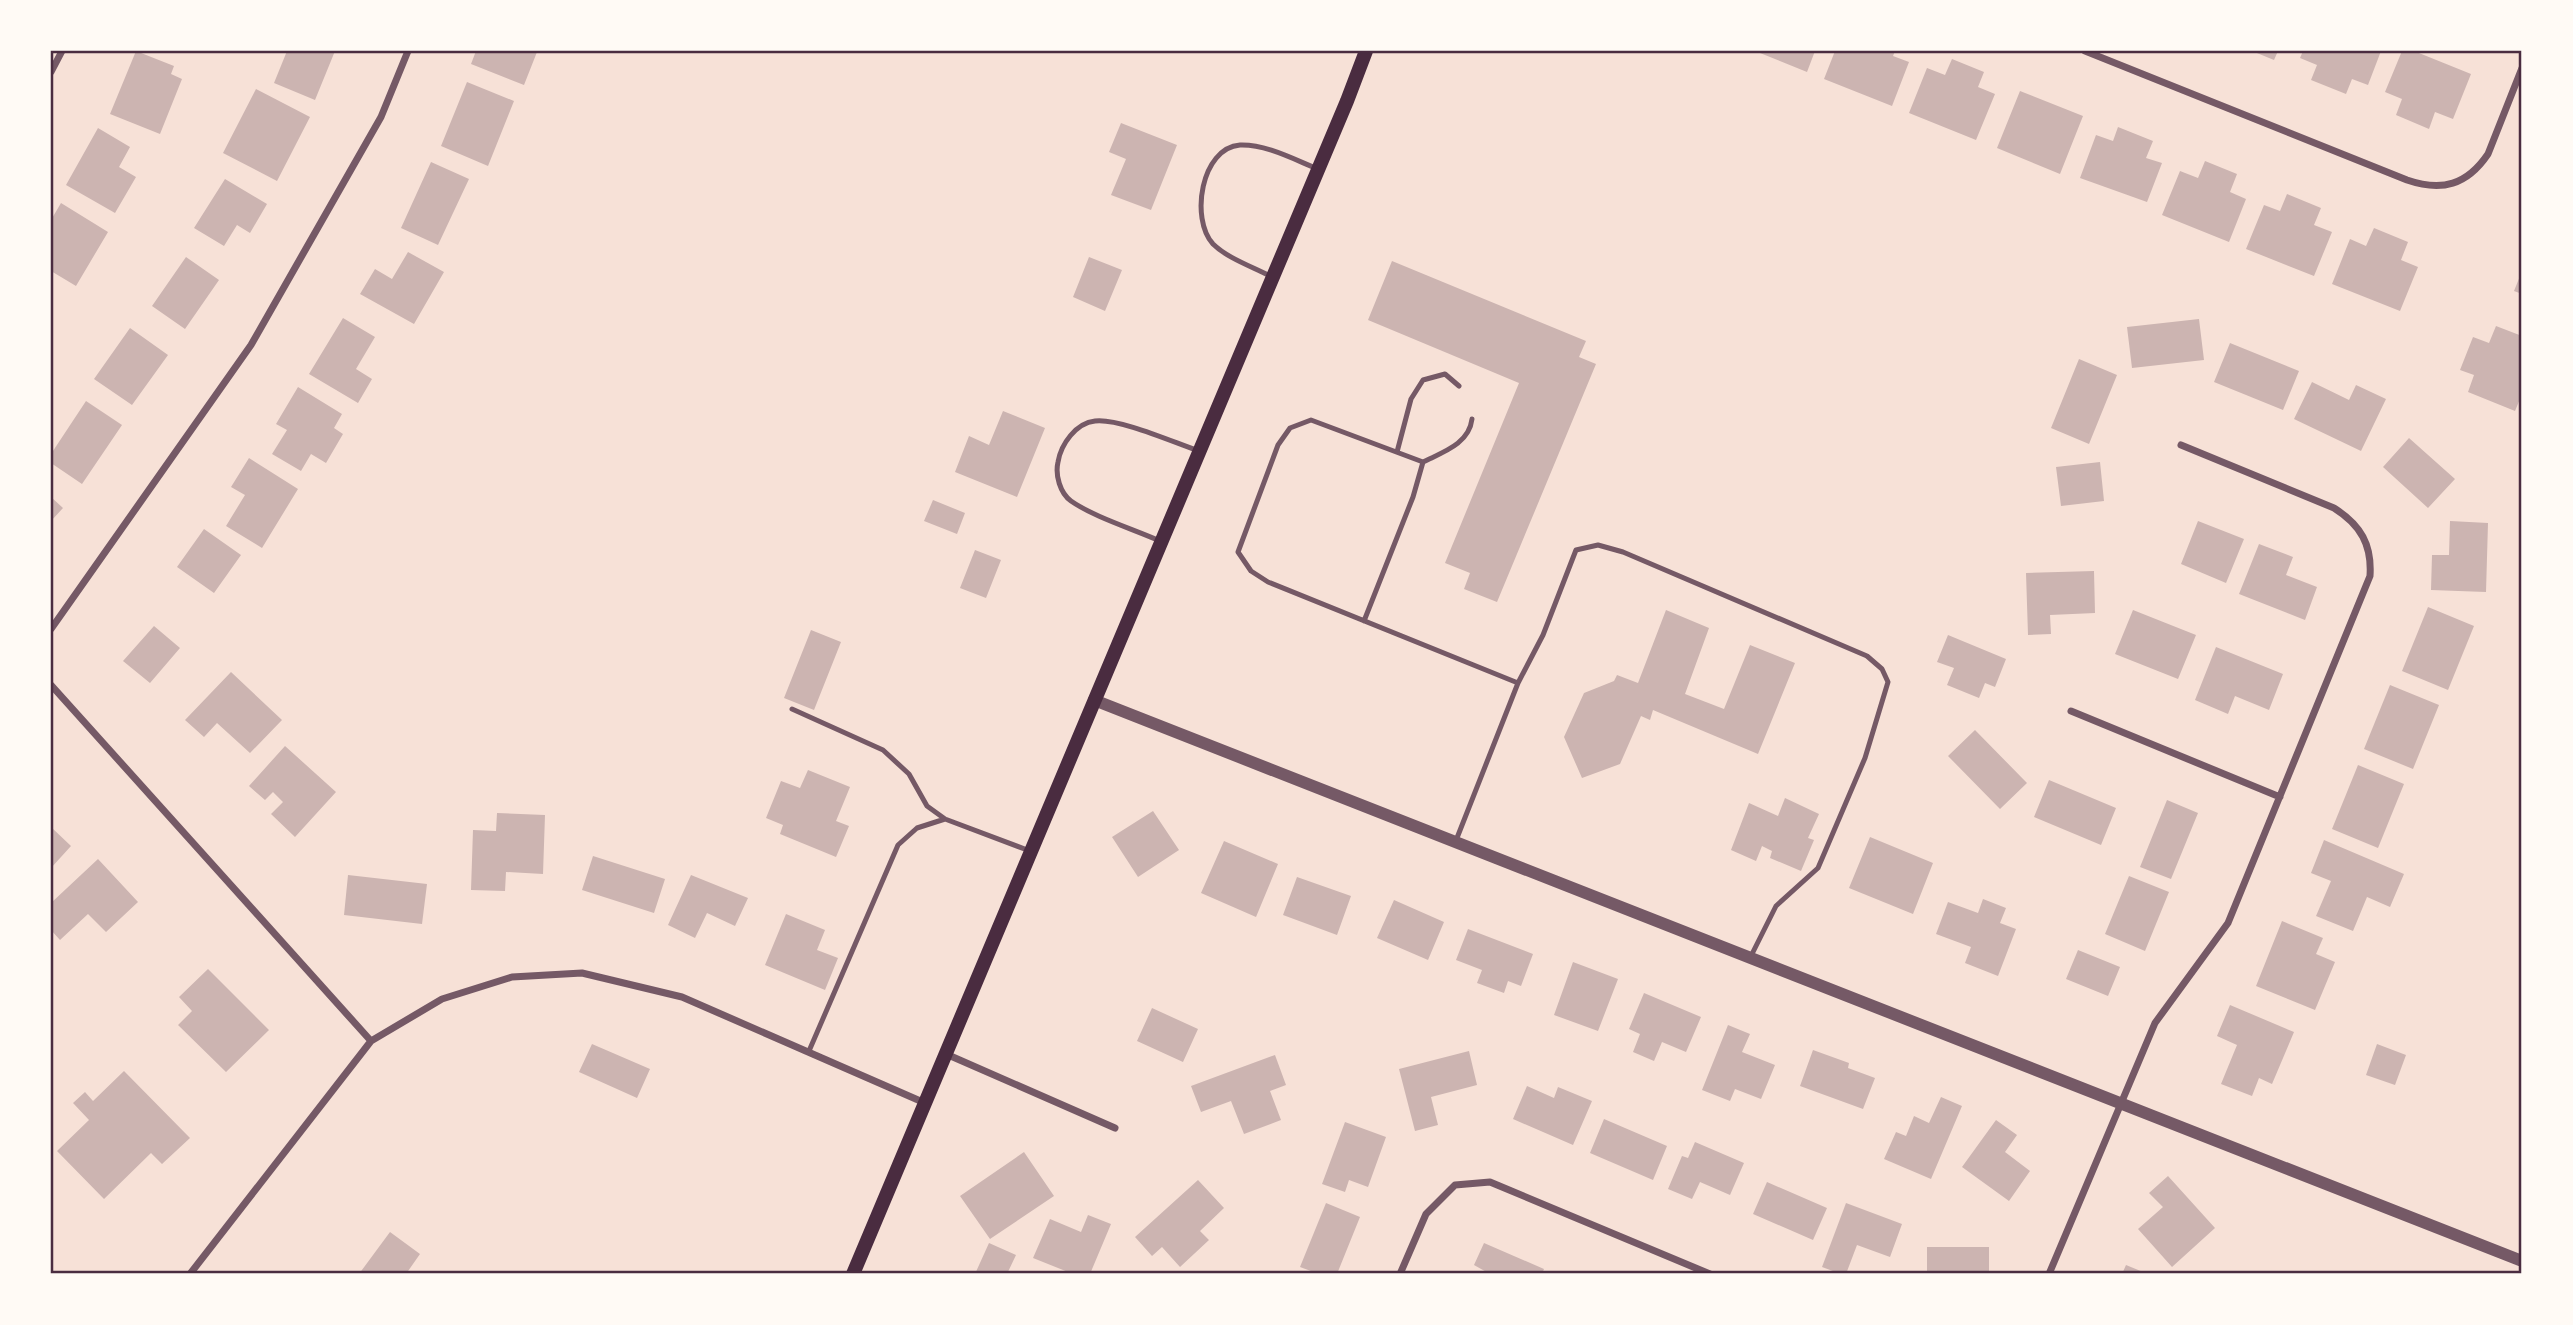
<svg xmlns="http://www.w3.org/2000/svg" width="2573" height="1325" viewBox="0 0 2573 1325" font-family="Raleway,sans-serif">
	<style>
		.building { fill: #ccb4b1 }
		.lines { fill: none; stroke-linecap: round; stroke-linejoin: round }
		.service { stroke: #755966; stroke-width: 5 }
		.minor { stroke: #755966; stroke-width: 7 }
		.tertiary { stroke: #755966; stroke-width: 12 }
		.secondary { stroke: #4a2c40; stroke-width: 14 }
		.neatline { fill: none; stroke: #4a2c40; stroke-width: 2.5 }
	</style>
	<rect width="100%" height="100%" fill="#f7e1d7"/>
	<path class="building" d="M136,51l38,15 -3,8 11,5 -22,55 -50,-20z
		M287,51h48l-20,49 -41,-17z
		M476,51h57l4,1 -13,33 -53,-21z
		M1755,51h60l-8,21z
		M1835,51h60l-2,5 16,6 -17,44 -68,-27z
		M2252,51h26l-4,9z
		M2303,51h78l-13,34 -16,-6 -6,15 -35,-14 6,-15 -17,-7z
		M2402,51h12l57,23 -18,45 -18,-7 -6,17 -33,-14 6,-16 -17,-7z
		M1952,59l32,13 -6,15 17,7 -19,46 -67,-27 18,-45 18,7z
		M467,82l47,19 -26,65 -47,-20z
		M256,89l54,28 -33,64 -54,-28z
		M2020,91l63,25 -23,58 -63,-26z
		M1121,123l56,22 -26,65 -40,-15 15,-36 -17,-7z
		M2118,127l35,14 -7,17 16,5 -15,39 -67,-24 16,-43 17,6z
		M98,128l32,19 -11,20 17,10 -21,36 -49,-28z
		M2205,161l32,13 -7,18 16,7 -17,43 -67,-27 18,-44 18,7z
		M431,162l38,17 -31,66 -37,-17z
		M225,179l42,25 -17,29 -13,-8 -13,21 -30,-18z
		M2287,194l34,14 -7,17 18,7 -18,44 -68,-27 18,-44 16,6z
		M61,203l47,29 -32,54 -25,-15v-51z
		M2374,228l34,14 -7,18 17,7 -18,44 -68,-27 18,-45 16,7z
		M408,252l36,20 -30,52 -54,-30 15,-25 17,10z
		M186,257l33,23 -34,49 -33,-23z
		M1089,257l33,13 -17,41 -32,-14z
		M1392,261l194,80 -7,16 17,7 -99,238 -33,-13 6,-16 -25,-10 74,-180 -151,-63z
		M2522,271v23l-8,-3z
		M343,318l32,19 -19,32 16,10 -14,24 -49,-29z
		M2199,319l5,41 -72,8 -5,-41z
		M2496,326l26,10v58l-7,17 -47,-19 6,-17 -14,-5 13,-33 16,6z
		M130,328l38,27 -36,50 -38,-26z
		M2230,343l69,28 -16,39 -69,-28z
		M2079,359l38,16 -28,69 -38,-16z
		M2312,382l37,18 7,-15 30,14 -25,52 -67,-32z
		M298,387l44,27 -8,14 9,6 -17,29 -15,-9 -10,17 -29,-17 15,-24 -11,-6z
		M86,401l36,24 -40,59 -31,-21v-9z
		M1003,411l42,17 -28,69 -62,-25 14,-36 20,9z
		M2409,438l46,41 -27,29 -45,-41z
		M249,458l49,31 -36,59 -36,-22 19,-31 -14,-8z
		M2100,462l4,39 -43,5 -5,-39z
		M51,497l12,11 -12,13z
		M933,500l32,13 -8,21 -33,-13z
		M2198,521l46,18 -18,44 -45,-19z
		M2450,521l38,2 -2,69 -55,-2 1,-35h17z
		M204,529l37,26 -27,38 -37,-26z
		M2259,544l34,13 -7,18 31,12 -12,33 -66,-26z
		M975,550l26,10 -15,38 -26,-10z
		M2094,571l1,42 -45,2 1,19 -23,1 -2,-62z
		M2428,607l46,19 -26,64 -46,-19z
		M1666,610l43,18 -24,66 39,15 26,-64 45,18 -37,91 -105,-44 -3,10 -9,-4 -21,48 -38,14 -18,-41 20,-44 30,-12 3,-6 21,8z
		M2133,610l63,25 -18,44 -63,-25z
		M154,626l26,22 -30,35 -27,-22z
		M811,630l30,12 -27,68 -30,-12z
		M1948,635l58,24 -11,28 -10,-4 -6,15 -32,-13 7,-17 -17,-6z
		M2216,647l67,27 -14,36 -34,-14 -7,18 -33,-14z
		M231,672l51,48 -32,33 -33,-30 -13,14 -19,-17z
		M2390,685l49,20 -26,64 -49,-20z
		M1975,730l52,53 -27,26 -52,-53z
		M285,746l51,46 -41,45 -24,-23 12,-12 -10,-10 -8,8 -16,-14z
		M2358,765l46,19 -26,64 -46,-19z
		M808,770l42,17 -14,34 13,5 -13,31 -56,-23 3,-9 -17,-7 15,-37 19,7z
		M2049,780l67,28 -15,37 -67,-28z
		M1785,798l34,16 -11,24 6,2 -13,31 -31,-13 2,-7 -10,-5 -6,15 -25,-11 18,-47 29,13z
		M2167,800l31,13 -27,66 -31,-12z
		M1153,811l26,39 -41,27 -26,-40z
		M497,813l48,2 -2,59 -37,-2 -1,19 -34,-1 2,-60 23,1z
		M51,827l20,19 -20,22z
		M1870,837l63,26 -20,51 -64,-26z
		M2324,840l80,34 -14,33 -23,-10 -14,34 -37,-15 15,-35 -20,-8z
		M1224,841l54,23 -22,53 -55,-24z
		M593,856l72,23 -11,34 -72,-23z
		M98,859l40,43 -32,30 -18,-18 -28,26 -9,-10v-27z
		M348,875l79,9 -5,40 -78,-9z
		M691,875l57,23 -13,28 -28,-13 -12,25 -27,-13z
		M2129,876l40,16 -24,59 -40,-17z
		M1297,877l54,19 -14,39 -54,-20z
		M1983,899l23,9 -6,15 16,6 -18,47 -33,-13 6,-16 -35,-13 12,-32 30,11z
		M1394,900l50,22 -16,38 -51,-22z
		M786,914l39,16 -8,20 21,8 -13,32 -60,-25z
		M2282,921l41,17 -7,16 19,8 -20,48 -59,-24z
		M1468,929l65,25 -12,32 -13,-5 -4,12 -27,-10 5,-13 -26,-10z
		M2078,950l42,17 -12,29 -42,-17z
		M1573,962l45,17 -20,52 -44,-16z
		M208,969l61,61 -43,42 -48,-47 14,-14 -13,-14z
		M1644,993l57,24 -15,35 -24,-10 -8,19 -21,-9 7,-18 -11,-5z
		M2230,1005l64,27 -22,52 -13,-6 -7,18 -31,-12 16,-39 -20,-9z
		M1152,1008l46,21 -15,33 -46,-21z
		M1728,1025l22,9 -8,18 33,13 -14,34 -26,-10 -5,12 -28,-11z
		M592,1044l58,25 -13,29 -58,-26z
		M2377,1044l29,11 -11,30 -29,-10z
		M1813,1050l36,13 -1,5 27,10 -12,31 -63,-23z
		M1469,1051l8,34 -46,12 7,28 -23,6 -16,-62z
		M1275,1055l11,30 -16,6 11,29 -37,14 -13,-33 -30,11 -10,-26z
		M124,1071l66,67 -28,26 -11,-11 -47,46 -47,-48 32,-31 -16,-17 12,-11 8,9z
		M1527,1086l27,12 4,-11 34,14 -19,44 -60,-26z
		M1941,1097l21,9 -31,73 -47,-20 12,-27 10,4 8,-20 15,7z
		M1604,1119l63,27 -14,34 -63,-27z
		M1996,1120l21,15 -12,17 25,19 -21,30 -47,-34z
		M1345,1122l41,15 -18,50 -19,-7 -4,12 -23,-8z
		M1695,1142l49,21 -14,32 -30,-13 -8,17 -24,-10 14,-33 6,2z
		M1024,1152l30,44 -64,43 -30,-43z
		M2168,1176l47,52 -43,39 -34,-38 25,-22 -14,-14z
		M1198,1180l26,28 -24,23 9,9 -29,27 -18,-20 -10,9 -17,-19z
		M1767,1182l60,26 -14,32 -60,-26z
		M1326,1203l34,14 -23,57h-18l-19,-7z
		M1846,1203l56,21 -12,33 -33,-12 -11,29h-5l-19,-7z
		M1088,1215l23,9 -21,50h-17l-40,-16 17,-39 31,13z
		M390,1232l30,22 -14,20h-47z
		M989,1243l27,12 -9,19h-32z
		M1484,1243l60,26 -2,5h-52l-16,-9z
		M1927,1247h62v27h-62z
		M2126,1265l22,9h-26z"/>
	<g class="lines">
		<path class="service" d="M1270,276c-17,-9 -43,-18 -57,-32 -23,-25 -12,-96 27,-99 26,-1 55,15 78,24
			M1397,452l14,-53 12,-19 22,-6 14,12
			M1423,462c20,-10 46,-18 49,-43
			M1160,541c-27,-12 -66,-24 -89,-40 -11,-8 -16,-26 -13,-39 3,-18 18,-39 37,-41 24,-3 80,22 104,30
			M1364,621l49,-124 10,-35 -112,-42 -21,8 -12,17 -40,107 13,19 17,11 250,101 -63,160
			M1518,683l25,-48 33,-85 22,-5 25,7 244,104 15,13 6,13 -23,76 -47,110 -42,38 -25,50
			M792,709l91,41 26,24 18,32 18,13 85,32
			M809,1051l89,-206 19,-17 28,-9"/>
		<path class="minor" d="M2085,51l322,129c35,12 60,5 81,-26l34,-86
			M51,72l11,-21
			M51,629l200,-284 130,-228 27,-66
			M51,685l320,356
			M2071,711l209,86
			M946,1054l169,74
			M190,1274l181,-233 71,-42 70,-22 70,-4 100,24 243,106
			M1400,1274l26,-60 29,-29 35,-3 220,92
			M2049,1274l106,-251 73,-100 142,-347c2,-31 -9,-51 -36,-68l-153,-63"/>
		<path class="tertiary" d="M1094,700l1428,561"/>
		<path class="secondary" d="M853,1274l494,-1173 19,-50"/>
	</g>
	<rect width="2573" height="1325" fill="none" stroke="#fffaf5" stroke-width="105"/>
	<rect x="52" y="52" width="2468" height="1220" class="neatline"/>
</svg>
